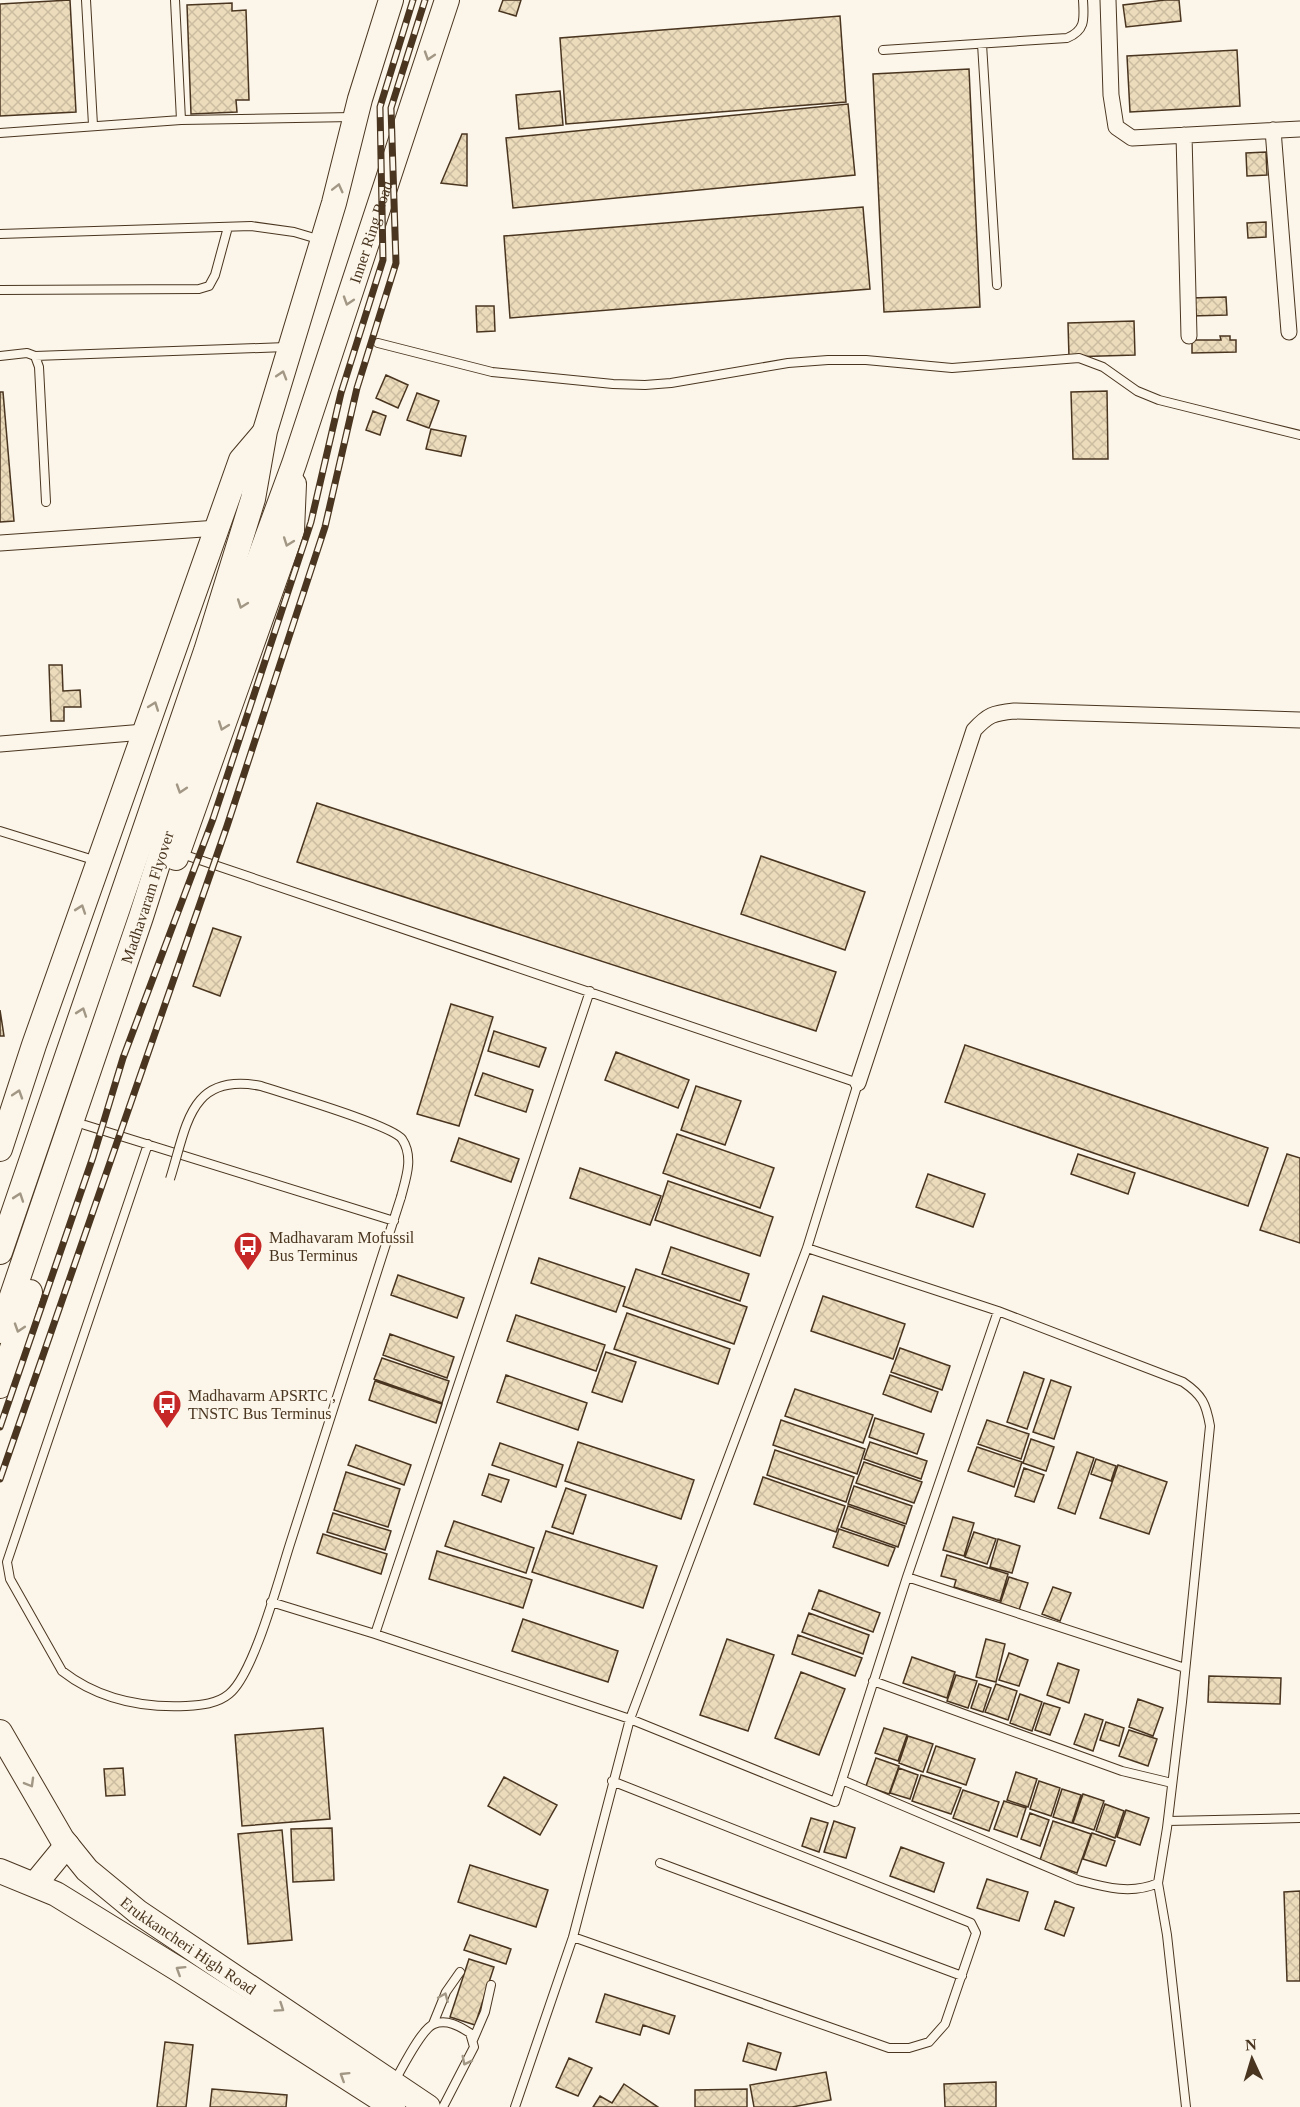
<svg xmlns="http://www.w3.org/2000/svg" width="1300" height="2107" viewBox="0 0 1300 2107" font-family="'Times New Roman',serif">
	<style>
		.building { fill: url(#building-cross-hatch); stroke: #4a3520; stroke-width: 1.5 }
		.lines { fill: none; stroke-linecap: round; stroke-linejoin: round }
		.lane-casing { stroke: #4a3520; stroke-width: 10 }
		.street-casing { stroke: #4a3520; stroke-width: 17 }
		.primary-casing { stroke: #4a3520; stroke-width: 26 }
		.lane { stroke: #fbf6e9; stroke-width: 8 }
		.street { stroke: #fbf6e9; stroke-width: 15 }
		.primary { stroke: #fbf6e9; stroke-width: 24 }
		.rail-casing { stroke: #4a3520; stroke-width: 7 }
		.rail { stroke: #fbf6e9; stroke-width: 4.5; stroke-dasharray: 14; stroke-linecap: butt }
		.lane-bridge-casing { stroke: #4a3520; stroke-width: 10; stroke-linecap: butt }
		.lane-bridge { stroke: #fbf6e9; stroke-width: 8 }
		.oneway { stroke: #a29684 }
		.labels { text-anchor: middle; stroke-width: 4.5; stroke-linejoin: round; paint-order: stroke }
		.street-label { font-size: 16px; fill: #4a3520; stroke: #fbf6e9 }
		.poi-label { font-size: 16px; fill: #4a3520; stroke: #fbf6e9; text-anchor: start }
	</style>
	<defs>
		<pattern id="building-cross-hatch" width="8" height="8" patternUnits="userSpaceOnUse" patternTransform="scale(1.5)"><rect width="8" height="8" fill="#ecdcbc"/><path d="M0 0l8 8M0 8l8-8" fill="none" stroke="#ccbda1"/></pattern>
	</defs>
	<rect width="100%" height="100%" fill="#fbf6e9"/>
	<path class="building" d="M70,0l6,112 -76,4v-112z
		M503,0h18l-5,16 -17,-5z
		M1165,0h14l2,21 -55,6 -3,-22z
		M232,3v8l14,-1 3,90h-13l1,12 -46,2 -4,-109z
		M840,16l6,86 -280,22 -6,-86z
		M1237,50l3,56 -110,6 -3,-56z
		M969,69l11,238 -96,5 -11,-238z
		M560,91l3,34 -44,4 -3,-34z
		M848,104l7,71 -342,33 -7,-70z
		M462,134h5v52l-26,-3z
		M1266,152l1,23 -20,1 -1,-23z
		M863,207l7,82 -360,29 -6,-82z
		M1266,222v15l-18,1 -1,-15z
		M1226,297l1,18 -36,1 -1,-18z
		M476,306h18l1,25 -18,1z
		M1134,321l1,34 -66,2 -1,-34z
		M1220,336h10v4h6v12l-44,1v-13h29z
		M386,375l22,10 -10,23 -22,-10z
		M1107,391l1,68h-35l-2,-67z
		M0,392h3l11,129 -14,1z
		M417,393l22,8 -10,27 -22,-8z
		M373,411l13,5 -6,19 -14,-5z
		M431,429l35,7 -5,20 -35,-7z
		M49,665h13l1,26 17,-1 1,17h-17v14h-13z
		M317,803l519,169 -20,59 -519,-169z
		M761,856l104,36 -20,58 -104,-36z
		M213,928l28,9 -21,59 -27,-10z
		M451,1004l42,13 -34,109 -42,-12z
		M0,1010l4,26h-4z
		M494,1031l52,17 -7,19 -51,-16z
		M965,1045l303,103 -20,58 -303,-104z
		M616,1052l73,28 -11,28 -73,-28z
		M483,1073l50,17 -7,22 -51,-17z
		M696,1086l45,15 -16,44 -44,-15z
		M677,1134l97,34 -14,40 -97,-35z
		M459,1138l60,21 -8,23 -60,-21z
		M1078,1154l57,19 -7,21 -57,-20z
		M1287,1154l13,4v85l-40,-13z
		M580,1168l81,28 -11,29 -80,-27z
		M928,1174l57,20 -12,33 -57,-20z
		M668,1181l105,36 -13,39 -105,-36z
		M671,1247l78,27 -9,27 -78,-27z
		M539,1258l86,29 -9,25 -85,-29z
		M636,1269l111,38 -13,37 -111,-38z
		M398,1275l66,23 -7,20 -66,-23z
		M823,1296l82,28 -12,35 -82,-28z
		M627,1313l103,36 -12,35 -104,-35z
		M516,1315l89,30 -9,26 -89,-30z
		M390,1334l64,23 -7,21 -64,-23z
		M900,1348l50,18 -8,24 -51,-18z
		M606,1352l30,10 -14,40 -30,-10z
		M382,1358l67,23 -7,22 -68,-24z
		M1024,1372l20,7 -17,50 -20,-7z
		M506,1375l81,28 -9,27 -81,-28z
		M890,1375l48,17 -7,20 -48,-18z
		M1051,1380l20,7 -17,52 -21,-7z
		M375,1381l67,23 -6,19 -67,-23z
		M795,1389l78,26 -10,28 -78,-27z
		M875,1418l49,16 -7,20 -48,-17z
		M781,1420l84,29 -8,25 -84,-29z
		M987,1420l42,14 -8,25 -43,-15z
		M1031,1439l23,8 -8,24 -23,-8z
		M578,1442l116,38 -13,39 -116,-38z
		M870,1442l57,19 -6,18 -57,-20z
		M500,1443l63,22 -7,22 -64,-22z
		M356,1445l55,20 -7,20 -56,-20z
		M977,1447l45,15 -8,25 -46,-16z
		M775,1450l79,27 -8,25 -79,-27z
		M1077,1452l17,6 -19,56 -17,-6z
		M1096,1459l20,7 -5,15 -20,-7z
		M864,1462l58,20 -8,21 -58,-20z
		M1118,1465l49,17 -18,52 -49,-16z
		M1024,1468l20,7 -10,27 -19,-6z
		M346,1472l54,17 -12,38 -54,-17z
		M489,1474l20,6 -8,22 -19,-7z
		M763,1477l82,29 -9,26 -82,-28z
		M854,1486l58,20 -6,18 -58,-20z
		M566,1488l20,7 -13,39 -21,-7z
		M848,1506l57,20 -7,21 -57,-20z
		M333,1513l58,18 -6,19 -58,-18z
		M953,1517l21,6 -10,33 -21,-6z
		M454,1521l80,27 -8,25 -81,-27z
		M839,1529l56,19 -7,18 -55,-19z
		M546,1531l111,35 -14,42 -111,-36z
		M974,1532l22,7 -9,25 -22,-7z
		M323,1534l64,20 -6,20 -64,-21z
		M998,1539l22,7 -8,27 -22,-6z
		M437,1551l95,29 -9,28 -94,-29z
		M947,1555l61,19 -8,27 -46,-14 2,-7 -15,-4z
		M1009,1577l19,6 -9,27 -19,-6z
		M1053,1587l18,6 -11,28 -18,-7z
		M819,1590l61,23 -7,19 -61,-23z
		M809,1613l60,22 -6,19 -61,-22z
		M523,1619l95,32 -10,31 -96,-31z
		M798,1635l64,23 -7,18 -63,-22z
		M727,1639l47,16 -26,76 -48,-16z
		M986,1639l19,5 -9,38 -20,-5z
		M1009,1653l19,7 -9,26 -20,-6z
		M912,1657l43,15 -8,26 -44,-15z
		M1058,1663l21,7 -10,33 -22,-8z
		M801,1672l44,17 -26,66 -44,-17z
		M956,1675l21,6 -9,27 -21,-7z
		M1209,1676l72,2 -1,26 -72,-2z
		M979,1684l12,4 -8,24 -12,-4z
		M996,1684l21,7 -9,29 -23,-8z
		M1020,1694l22,8 -10,29 -22,-8z
		M1138,1699l25,9 -10,28 -24,-9z
		M1044,1703l16,5 -10,27 -15,-5z
		M1085,1714l18,6 -10,31 -19,-7z
		M1106,1722l18,6 -5,18 -19,-6z
		M323,1728l7,91 -88,7 -7,-91z
		M884,1728l23,7 -9,26 -23,-8z
		M1129,1730l28,9 -9,27 -29,-10z
		M908,1736l25,8 -10,28 -24,-9z
		M936,1746l39,13 -9,26 -39,-13z
		M876,1758l23,8 -10,28 -23,-8z
		M123,1768l2,27 -19,1 -2,-27z
		M899,1768l19,7 -8,24 -20,-6z
		M1016,1772l21,7 -9,28 -21,-7z
		M921,1775l40,13 -10,26 -39,-13z
		M504,1777l53,28 -17,30 -52,-29z
		M1039,1781l21,7 -9,28 -21,-7z
		M1062,1789l19,6 -9,28 -19,-6z
		M963,1790l36,12 -10,29 -36,-13z
		M1083,1794l21,7 -10,29 -21,-7z
		M1004,1801l22,7 -9,29 -23,-8z
		M1105,1804l19,7 -9,27 -19,-7z
		M1126,1810l23,8 -9,27 -23,-8z
		M1030,1813l19,7 -9,26 -19,-7z
		M811,1818l17,5 -9,29 -17,-6z
		M834,1821l21,7 -9,30 -22,-6z
		M1053,1821l38,13 -14,39 -37,-13z
		M332,1828l2,52 -41,2 -2,-53z
		M282,1830l10,110 -44,4 -10,-110z
		M1092,1833l23,8 -9,25 -23,-7z
		M901,1847l43,16 -10,29 -44,-16z
		M470,1865l78,25 -12,37 -78,-25z
		M987,1879l41,13 -9,29 -42,-13z
		M1300,1891v90h-13l-3,-89z
		M1055,1901l19,7 -10,28 -19,-7z
		M470,1935l41,14 -5,15 -42,-14z
		M469,1959l25,8 -19,58 -25,-8z
		M605,1994l70,22 -6,18 -26,-9 -3,10 -44,-13z
		M165,2042l28,3 -7,62h-29z
		M748,2043l33,10 -5,17 -33,-9z
		M569,2058l23,10 -14,28 -22,-9z
		M826,2072l5,28 -39,7h-38l-4,-22z
		M996,2082v25h-51l-1,-23z
		M624,2084l34,23h-65l7,-11 12,7z
		M212,2089l75,6 -1,12h-76z
		M747,2089v18h-52v-17z"/>
	<g class="lines">
		<g class="lane-casing">
			<path id="lane" d="M86,0l7,125
				M175,0l6,120
				M982,44l15,241
				M883,50l184,-12c19,-8 17,-19 16,-38
				M0,133l181,-13 171,-3
				M0,234l251,-8 43,6 27,8
				M0,290l199,-1 10,-3 6,-11 13,-48
				M378,343l114,29 121,12 32,1 26,-2 117,-20 40,-3h38l86,8 127,-10 24,9 34,24 22,9 141,35
				M0,356l27,-3 8,3 4,11 7,135
				M35,356l251,-9
				M0,831l97,30
				M179,853l679,230 -51,165 -177,471 -57,218 -58,170
				M85,1125l309,96
				M148,1144l-141,418 3,17 52,92c36,28 80,37 124,35 15,-1 31,-2 43,-12 25,-20 50,-116 61,-150 37,-116 74,-231 111,-347
				M807,1248l191,63 185,71c19,13 23,21 27,44l-28,276 -15,126 -9,55c-27,12 -54,4 -80,-3l-236,-100
				M907,1577l278,91
				M271,1602l104,32 255,85 205,83 72,-225 91,-266
				M375,1634l215,-643
				M873,1681l249,90 50,12
				M1168,1821l132,-3
				M660,1863l302,113
				M1158,1883l9,52 19,172
				M573,1937l316,111h20l20,-6 16,-18 31,-91 -5,-10 -359,-142
				M433,2024l13,-32 14,-20
				M473,2040l12,-28 6,-27
				M394,2082c8,-13 27,-53 40,-58 13,-5 25,2 36,9l4,14 -31,60"/>
		</g>
		<g class="street-casing">
			<path id="street" d="M1108,0l3,95 5,32 16,11 168,-9
				M1273,130l16,202
				M1184,135l5,201
				M0,543l218,-15
				M0,744l144,-12
				M858,1083l116,-353c14,-15 19,-17 40,-19l286,9"/>
		</g>
		<g class="primary-casing">
			<g id="primary">
				<path d="M176,858l116,-327 2,-47"/>
				<path d="M0,1149l34,-104 207,-585 23,-27"/>
				<path d="M0,1252l206,-601 47,-152 12,-68 69,-228 26,-104 31,-99"/>
				<path id="s1" d="M0,1331l141,-414 88,-276 65,-177 153,-464"/>
				<path d="M0,1386l30,-94"/>
				<path id="s2" d="M0,1732l62,107 25,31 51,42 290,195"/>
				<path d="M0,1871l56,23 125,77 212,136"/>
				<path d="M35,1884l32,-39"/>
			</g>
		</g>
		<use href="#lane" class="lane"/>
		<use href="#street" class="street"/>
		<use href="#primary" class="primary"/>
		<g class="rail-casing">
			<path id="rail" d="M0,1427l93,-270 30,-99 90,-239 98,-297 30,-129 42,-133 -3,-153 33,-107
				M0,1479l227,-653 98,-299 32,-139 39,-125 -5,-155 34,-108"/>
		</g>
		<use href="#rail" class="rail"/>
		<g class="lane-bridge-casing">
			<path id="lane-bridge" d="M170,1179c17,-53 19,-107 91,-93 24,8 131,39 141,53 12,18 4,39 -1,58"/>
		</g>
		<use href="#lane-bridge" class="lane-bridge"/>
	</g>
	<defs><path id="oneway-chevron" d="M-2-3.5L2.5 0L-2 3.5" fill="none" stroke-width="1.6" stroke-linecap="round" stroke-linejoin="round" transform="scale(1.5)"/></defs>
	<g class="oneway">
		<use href="#oneway-chevron" transform="translate(429 56) rotate(108)"/>
		<use href="#oneway-chevron" transform="translate(338 188) rotate(-76)"/>
		<use href="#oneway-chevron" transform="translate(348 301) rotate(108)"/>
		<use href="#oneway-chevron" transform="translate(282 375) rotate(-73)"/>
		<use href="#oneway-chevron" transform="translate(288 542) rotate(110)"/>
		<use href="#oneway-chevron" transform="translate(242 604) rotate(110)"/>
		<use href="#oneway-chevron" transform="translate(154 706) rotate(-70)"/>
		<use href="#oneway-chevron" transform="translate(223 726) rotate(110)"/>
		<use href="#oneway-chevron" transform="translate(181 789) rotate(108)"/>
		<use href="#oneway-chevron" transform="translate(81 909) rotate(-71)"/>
		<use href="#oneway-chevron" transform="translate(82 1012) rotate(-71)"/>
		<use href="#oneway-chevron" transform="translate(18 1094) rotate(-72)"/>
		<use href="#oneway-chevron" transform="translate(19 1197) rotate(-71)"/>
		<use href="#oneway-chevron" transform="translate(19 1328) rotate(108)"/>
		<use href="#oneway-chevron" transform="translate(30 1783) rotate(60)"/>
		<use href="#oneway-chevron" transform="translate(180 1970) rotate(-148)"/>
		<use href="#oneway-chevron" transform="translate(444 1997) rotate(-67)"/>
		<use href="#oneway-chevron" transform="translate(280 2008) rotate(34)"/>
		<use href="#oneway-chevron" transform="translate(466 2061) rotate(117)"/>
		<use href="#oneway-chevron" transform="translate(344 2076) rotate(-148)"/>
	</g>
	<defs>
		<g id="bus-pin" transform="scale(1.5)"><path d="M0 17L-7.5 6A9.5 9.5 0 1 1 7.5 6Z" fill="#c62828" stroke="#fbf6e9"/><path d="M-5-6H5V4H4V6H2V4H-2V6H-4V4H-5ZM-3.5-4V0h7V-4ZM-3.5 1.2v1.5H-2V1.2ZM2 1.2v1.5H3.5V1.2Z" fill="#fff"/></g>
	</defs>
	<g fill-rule="evenodd">
		<use href="#bus-pin" x="248" y="1246"/>
		<use href="#bus-pin" x="167" y="1404"/>
	</g>
	<g class="labels">
		<g class="street-label">
			<text dy="6" stroke="none"><textPath href="#s1" startOffset="1160">Inner Ring Road</textPath></text>
			<text dy="6" stroke="none"><textPath href="#s1" startOffset="458">Madhavaram Flyover</textPath></text>
			<text dy="6" stroke="none"><textPath href="#s2" startOffset="290">Erukkancheri High Road</textPath></text>
		</g>
		<g class="poi-label">
			<text x="269" y="1243">Madhavaram Mofussil<tspan x="269" dy="18">Bus Terminus</tspan></text>
			<text x="188" y="1401">Madhavarm APSRTC ,<tspan x="188" dy="18">TNSTC Bus Terminus</tspan></text>
		</g>
	</g>
	<g transform="translate(1252 2059) rotate(356)" stroke="#fbf6e9" stroke-width="4.5" paint-order="stroke">
	<path d="M0-4.5L10 22L0 15L-10 22Z" fill="#4a3520"/>
	<text y="-9" font-size="16" font-weight="bold" text-anchor="middle" fill="#4a3520">N</text>
	</g>
</svg>
